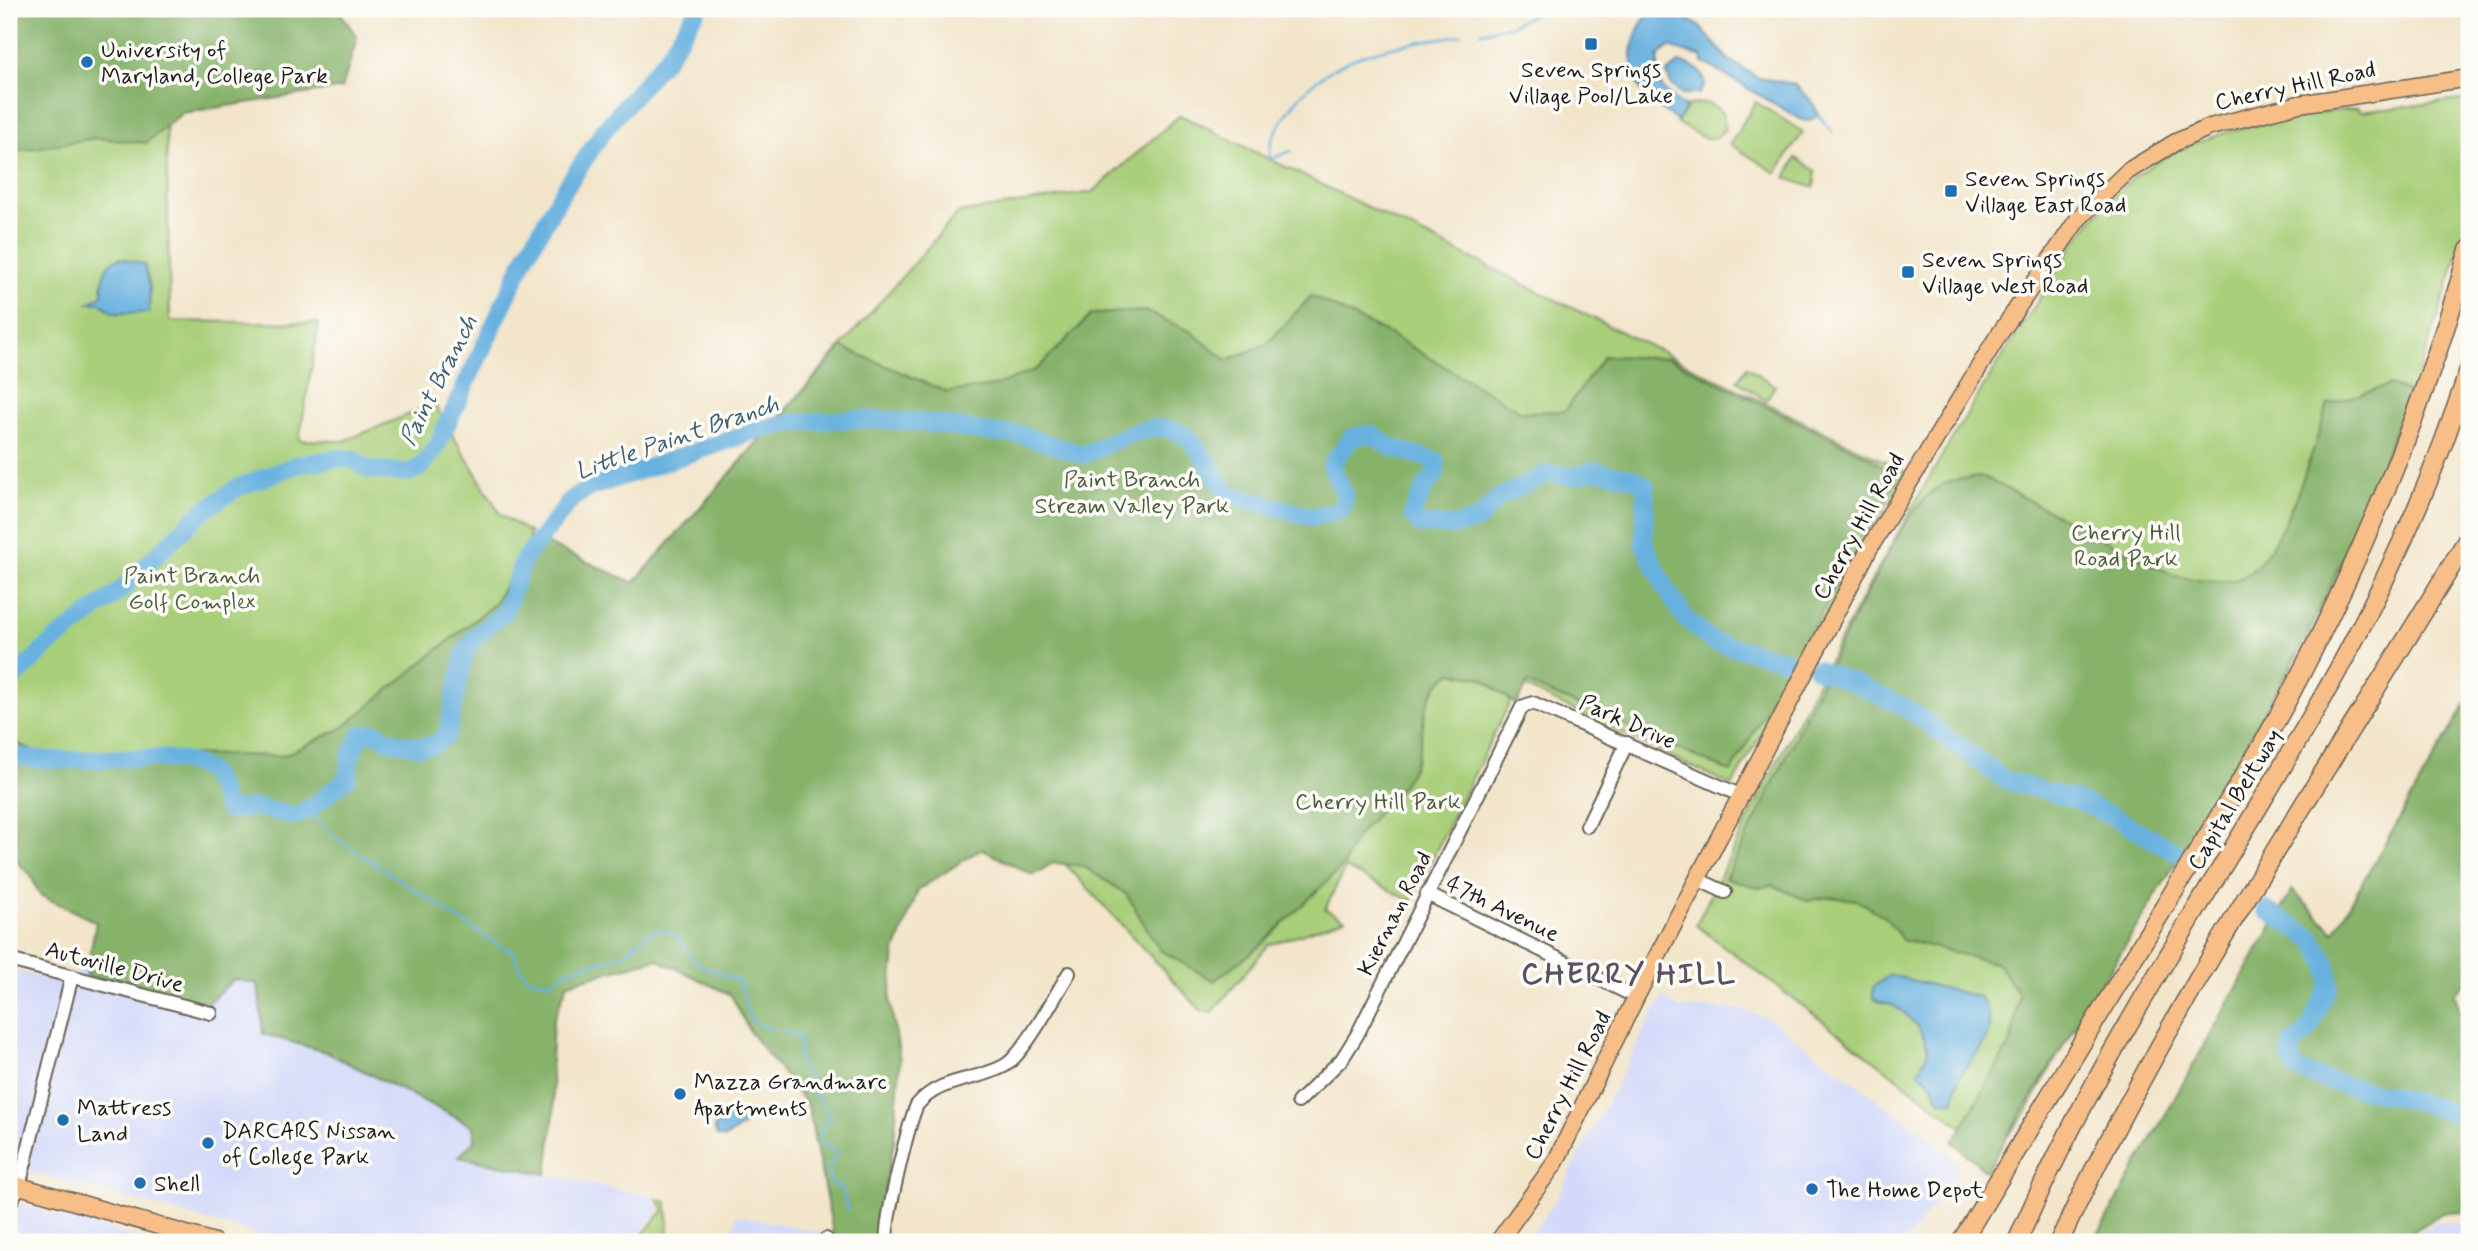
<svg xmlns="http://www.w3.org/2000/svg" width="2478" height="1251" viewBox="0 0 2478 1251" font-family="Mynerve,sans-serif">
	<style>
		.built { fill: #d3d9f9 }
		.green { fill: #a9cf7a; stroke: #62764b; stroke-width: 2 }
		.forest { fill: #86b26a; stroke: #516743; stroke-width: 2 }
		.water { fill: #67b1df; stroke: #42667e; stroke-width: 2 }
		.lines { fill: none; stroke-linecap: round; stroke-linejoin: round }
		.stream { stroke: #67b1df; stroke-width: 2.5 }
		.river { stroke: #67b1df; stroke-width: 18 }
		.minor-casing { stroke: #676259; stroke-width: 16 }
		.major-casing { stroke: #676259; stroke-width: 19 }
		.highway-casing { stroke: #676259; stroke-width: 21 }
		.minor { stroke: #fff; stroke-width: 12 }
		.major { stroke: #f7be88; stroke-width: 16 }
		.highway { stroke: #f7be88; stroke-width: 18 }
		.poi-dot { fill: #1f6fb2; stroke: #fdfcf7; stroke-width: 2.5 }
		.labels { text-anchor: middle; stroke-width: 7; stroke-linejoin: round; paint-order: stroke }
		.poi-label { font-size: 23px; fill: #1c1c1c; stroke: #fdfcf7; text-anchor: start }
		.street-label { font-size: 23px; fill: #1c1c1c; stroke: #fdfcf7 }
		.park-label { font-size: 23px; fill: #4d5b3d; stroke: #fdfcf7 }
		.water-label { font-size: 24px; font-style: italic; fill: #3e5f74; stroke: #fdfcf7 }
		.district-label { font-size: 30px; font-weight: bold; letter-spacing: 2px; fill: #5a5262; stroke: #fdfcf7 }
	</style>
	<rect width="100%" height="100%" fill="#fdfcf7"/>
	<filter id="ink" filterUnits="userSpaceOnUse"><feTurbulence type="fractalNoise" baseFrequency=".0143" numOctaves="2"/><feDisplacementMap in="SourceGraphic" scale="14" xChannelSelector="R" yChannelSelector="G"/><feConvolveMatrix kernelMatrix="1 2 1 2 8 2 1 2 1" color-interpolation-filters="sRGB"/></filter>
	<filter id="wash" filterUnits="userSpaceOnUse"><feTurbulence type="fractalNoise" baseFrequency=".00686" numOctaves="4" result="noise"/><feDisplacementMap in="SourceGraphic" scale="28" xChannelSelector="R" yChannelSelector="G"/><feGaussianBlur stdDeviation="1.57" result="paint"/><feColorMatrix in="noise" values="0 0 0 0 0 0 0 0 0 0 0 0 0 0 0 0 0 1.4 0 .05"/><feComposite in="paint" operator="in"/></filter>
	<g filter="url(#wash)">
		<rect width="100%" height="100%" fill="#f2e5ca"/>
		<path class="built" d="M91,963l-4,12 147,4 25,5 4,50 63,18 147,74 2,14 -16,17 195,40v6l7,6 -29,33h-347l-276,-76v-197l53,13z
			M1662,997l17,11 58,1 30,8 184,137 5,10v11l-50,67h-379l29,-42z
			M14,1202l138,40h-143v-30z
			M737,1215l96,20 2,7h-106z
			M2437,1221l30,5 2,16h-65z"/>
		<path class="green" d="M2469,99v113l-4,17c-41,142 -93,278 -157,411l-196,317 -86,156 -31,39 -299,-227c99,-202 199,-402 321,-591 35,-54 65,-114 115,-155 62,-50 150,-61 226,-71l2,4z
			M1756,102l47,30 -27,41 -46,-29z
			M1707,103c14,4 18,13 18,26l-10,10 -13,-2 -25,-14 11,-18z
			M1180,115l726,357 -174,314 -213,-102 -108,217 -66,-33 -20,41 20,10 -77,26 -56,68 -10,-2 -10,-10 -272,-294 -900,151 -11,-3v-738l157,-1 4,205 149,2 -20,117 45,1 90,-37 67,111 29,18 -2,5 106,45 324,-370 135,-21z
			M1796,158l20,13 -2,17 -28,-10z
			M1747,367l28,19 -9,14 -29,-19z
			M657,1199l10,3 2,38 -33,2 28,-32z"/>
		<path class="forest" d="M9,9h329l19,28 -15,51 -160,25 -36,30 -49,-5 -88,14z
			M1311,296l78,38 133,78 43,-1 39,-55 64,2 203,100 27,20 -167,294 -204,-89 -11,22 -34,-27 -30,-5c-42,28 -19,65 -45,105 -19,31 -53,49 -63,87l-85,82 -45,34 -54,-31 -34,-56 -43,-28 -30,-3 -20,12 -52,-26 -63,41 -23,62 -5,48 10,60 -6,82 -20,100h-39l-27,-136 -58,-74 -19,-37 -74,-36 -89,24 -15,38 -2,38 3,54 -7,61 -89,-17 17,-17 -2,-14 -147,-74 -63,-18 -5,-50 -24,-5 -26,24 -122,-27 10,-54 -56,-27 -10,-21 -21,-19v-116l26,13 248,4 59,-28 152,-124 38,-67 102,46 208,-236 105,45 47,-6 43,-17 55,-55 53,-3 45,20 37,29 40,-16z
			M2390,385l19,7c-32,87 -67,175 -110,257 -96,178 -208,349 -313,522l-33,-29 58,-100 8,-48 -21,-30 -96,-25 -17,-22 -28,-17 -29,-3 -20,4 -36,-16 -13,3 -34,-10c51,-93 91,-192 142,-285 15,-29 41,-82 66,-102 15,-12 32,-13 51,-14l189,98c20,4 44,10 65,4 42,-13 77,-135 90,-175z
			M2469,698v283l-15,12 15,43v176l-27,1 -45,29h-300v-6l195,-346 42,42z"/>
		<path class="water" d="M1655,9l19,2 25,15 29,33 31,19 35,6 17,16 8,15 -10,6 -7,-1 -99,-58 -1,-5 -33,-10 -10,8c-4,29 2,37 27,52l-9,14c-13,-10 -27,-20 -37,-33 -16,-20 -7,-66 15,-79z
			M1679,63c14,1 24,7 26,22l-6,9h-17l-11,-9 -4,-12z
			M120,258l24,6 6,22 -1,27h-35l-14,-10h-11l13,-8c1,-16 0,-31 18,-37z
			M1890,975l89,22c24,31 1,52 -18,77 -5,7 -5,19 -7,27l-14,-1 -9,-17 -13,-12 10,-17c1,-17 -19,-40 -34,-48 -8,-5 -14,-2 -21,-8v-11z
			M726,1115l7,5 7,-2 3,8 -18,12 -8,-2 -3,-9z"/>
		<g class="lines">
			<path class="stream" d="M1481,32l28,-6 36,-17
				M1819,115l13,17
				M1291,151l-19,8 -2,-2c-1,-18 7,-28 17,-43 38,-62 108,-69 174,-79
				M309,809l21,25 174,115 7,1 15,27 24,6c20,-19 45,-18 70,-27 13,-4 21,-23 35,-25 26,-3 27,19 41,30 14,11 30,13 44,21l11,39 25,10
				M784,1031l16,6 -1,30 11,10 2,14 19,27 -9,9 -2,15 17,11 -8,15v12l15,12 3,18"/>
			<path class="river" d="M1817,669l46,18 46,23 96,70 71,20 38,17 67,38
				M9,683l41,-39 70,-53 80,-78 37,-25 59,-23 45,-7 13,2 15,10 39,3 13,-6 16,-21 89,-190 36,-63 43,-64 62,-72 31,-48
				M9,753c45,20 170,-12 201,20 7,7 12,27 19,38l27,-4 38,9 15,-7 39,-31 2,-21 11,-23 17,-1 9,7 33,7 15,-3 12,-9 18,-83 13,-18 26,-21 20,-54 48,-60 17,-11 169,-58 32,-7 65,-4 66,3 70,11 31,2 61,20c32,-14 82,-46 111,-11 13,15 23,34 34,50l84,23 30,-7 3,-14 -14,-31 21,-28 20,-3 18,13 46,14v13l-11,13 -13,28 8,10 34,1 25,-6 19,-22 49,-24 31,2 15,-6 41,8 12,8 -2,58 21,43 20,31 28,24 80,20
				M2266,910l47,29 14,25 3,20 -22,48 -15,12 -3,12 6,13c55,24 118,25 173,51"/>
		</g>
	</g>
	<g filter="url(#ink)">
		<g class="lines">
			<g class="minor-casing">
				<path id="minor" d="M1587,826l40,-83
					M1697,879l28,13
					M1427,894l209,103
					M9,960l202,53
					M1298,1102l44,-43 15,-24 165,-328 11,-4 209,93
					M9,1205l10,-19 53,-210
					M826,1242v-3
					M887,1242c-4,-16 22,-120 30,-137 23,-28 58,-23 87,-39 20,-11 52,-72 65,-93"/>
			</g>
			<g class="major-casing">
				<path id="major" d="M9,1183l205,59
					M1498,1242l57,-79 81,-166 233,-448 127,-210 82,-120 50,-48 48,-29 34,-15 89,-23 170,-26"/>
			</g>
			<g class="highway-casing">
				<path id="highway" d="M1961,1242l301,-496c89,-159 157,-322 207,-496
					M2017,1242c88,-204 219,-386 326,-581 50,-93 93,-190 126,-291
					M2059,1242c115,-246 270,-473 410,-705"/>
			</g>
			<use href="#minor" class="minor"/>
			<use href="#major" class="major"/>
			<use href="#highway" class="highway"/>
		</g>
	</g>
	<g class="poi-dot">
		<rect x="1584" y="37" width="14" height="14" rx="3.5"/>
		<circle cx="87" cy="62" r="7"/>
		<rect x="1944" y="184" width="14" height="14" rx="3.5"/>
		<rect x="1901" y="265" width="14" height="14" rx="3.5"/>
		<circle cx="680" cy="1094" r="7"/>
		<circle cx="63" cy="1120" r="7"/>
		<circle cx="208" cy="1143" r="7"/>
		<circle cx="140" cy="1183" r="7"/>
		<circle cx="1812" cy="1189" r="7"/>
	</g>
	<g class="labels">
		<g class="poi-label">
			<text x="101" y="57">University of<tspan x="101" dy="26">Maryland, College Park</tspan></text>
			<text x="1591" y="77" text-anchor="middle">Seven Springs<tspan x="1591" dy="26">Village Pool/Lake</tspan></text>
			<text x="1965" y="186">Seven Springs<tspan x="1965" dy="26">Village East Road</tspan></text>
			<text x="1922" y="267">Seven Springs<tspan x="1922" dy="26">Village West Road</tspan></text>
			<text x="694" y="1089">Mazza Grandmarc<tspan x="694" dy="26">Apartments</tspan></text>
			<text x="77" y="1115">Mattress<tspan x="77" dy="26">Land</tspan></text>
			<text x="222" y="1138">DARCARS Nissan<tspan x="222" dy="26">of College Park</tspan></text>
			<text x="154" y="1191">Shell</text>
			<text x="1826" y="1197">The Home Depot</text>
		</g>
		<g class="street-label">
			<text transform="translate(2295 85) rotate(-12)" y="8">Cherry Hill Road</text>
			<text transform="translate(1858 526) rotate(-61)" y="8">Cherry Hill Road</text>
			<text transform="translate(1628 721) rotate(24)" y="8">Park Drive</text>
			<text transform="translate(2234 799) rotate(-59)" y="8">Capital Beltway</text>
			<text transform="translate(1503 908) rotate(26)" y="8">47th Avenue</text>
			<text transform="translate(1394 913) rotate(-63)" y="8">Kiernan Road</text>
			<text transform="translate(115 966) rotate(15)" y="8">Autoville Drive</text>
			<text transform="translate(1567 1085) rotate(-63)" y="8">Cherry Hill Road</text>
		</g>
		<g class="park-label">
			<text x="1132" y="487">Paint Branch<tspan x="1132" dy="26">Stream Valley Park</tspan></text>
			<text x="2126" y="540">Cherry Hill<tspan x="2126" dy="26">Road Park</tspan></text>
			<text x="192" y="583">Paint Branch<tspan x="192" dy="26">Golf Complex</tspan></text>
			<text x="1378" y="809">Cherry Hill Park</text>
		</g>
		<g class="water-label">
			<text transform="translate(438 380) rotate(-63)" y="8">Paint Branch</text>
			<text transform="translate(677 437) rotate(-19)" y="8">Little Paint Branch</text>
		</g>
		<g class="district-label">
			<text x="1629" y="983">CHERRY HILL</text>
		</g>
	</g>
	<rect width="2478" height="1251" fill="none" stroke="#fdfcf7" stroke-width="35"/>
</svg>
